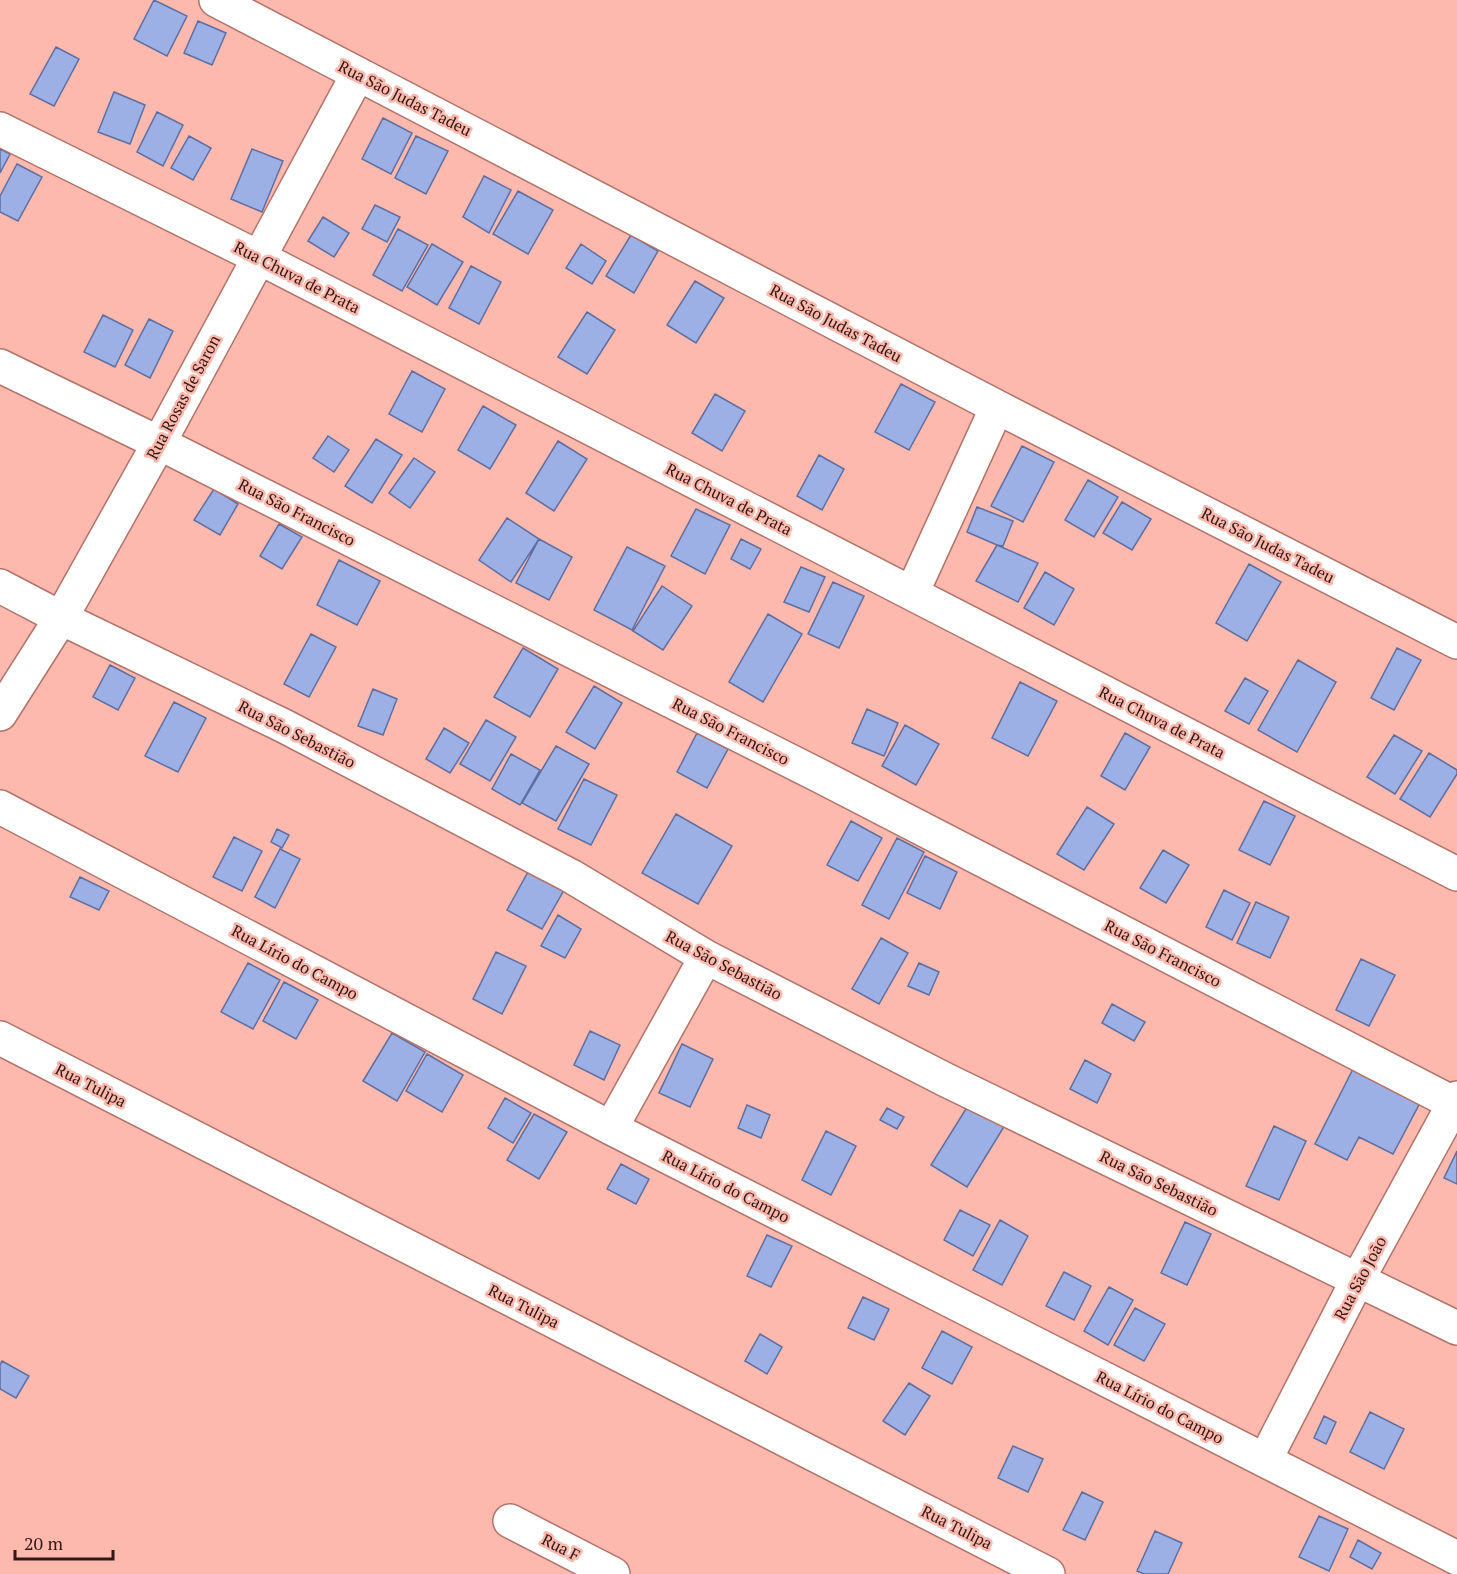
<svg xmlns="http://www.w3.org/2000/svg" width="1457" height="1574" viewBox="0 0 1457 1574" font-family="'PT Serif',serif">
	<style>
		.building { fill: #9db0e6; stroke: #5d6ea0; stroke-width: 1.5 }
		.lines { fill: none; stroke-linecap: round; stroke-linejoin: round }
		.street-casing { stroke: #b17369; stroke-width: 36 }
		.street { stroke: #fff; stroke-width: 33 }
		.labels { text-anchor: middle; stroke-width: 5; stroke-linejoin: round; paint-order: stroke }
		.street-label { font-size: 16px; fill: #311814; stroke: #feb9ae }
	</style>
	<rect width="100%" height="100%" fill="#feb9ae"/>
	<path class="building" d="M154,0l33,16 -20,40 -33,-17z
		M198,21l28,12 -14,32 -28,-12z
		M56,47l23,12 -25,47 -24,-12z
		M114,92l31,13 -15,39 -32,-12z
		M157,112l26,13 -20,41 -26,-14z
		M383,118l29,15 -21,41 -29,-15z
		M189,136l22,12 -18,32 -22,-12z
		M416,136l32,15 -22,43 -31,-16z
		M0,149l10,5 -10,19z
		M252,149l31,12 -21,51 -31,-13z
		M17,164l25,13 -24,44 -18,-9v-16z
		M484,176l27,14 -22,43 -26,-16z
		M518,191l35,19 -25,44 -35,-20z
		M375,205l25,12 -13,25 -25,-13z
		M323,217l26,16 -15,24 -26,-16z
		M398,229l30,16 -26,46 -29,-16z
		M631,235l27,16 -24,42 -28,-17z
		M432,244l31,18 -26,43 -30,-18z
		M581,244l25,17 -14,23 -26,-16z
		M471,266l30,16 -22,42 -30,-16z
		M695,281l29,17 -28,45 -29,-18z
		M587,312l28,18 -28,44 -29,-17z
		M103,315l30,15 -18,37 -31,-15z
		M149,319l24,12 -23,47 -25,-13z
		M412,371l33,18 -23,43 -33,-18z
		M901,384l34,18 -26,48 -34,-18z
		M715,394l30,17 -23,40 -30,-18z
		M483,406l33,19 -26,44 -32,-19z
		M328,436l21,14 -15,22 -21,-14z
		M376,439l26,16 -30,48 -27,-17z
		M558,441l29,18 -33,52 -28,-18z
		M1022,446l32,16 -31,60 -32,-16z
		M819,455l25,14 -22,41 -25,-14z
		M414,458l21,14 -25,36 -21,-15z
		M1088,480l30,17 -24,40 -29,-17z
		M214,489l24,15 -18,31 -26,-15z
		M1122,502l29,17 -19,31 -29,-17z
		M977,507l36,14 -10,25 -6,-1 -30,-13z
		M696,509l34,16 -25,49 -34,-18z
		M507,518l32,21 -28,43 -32,-22z
		M279,524l23,13 -20,32 -22,-13z
		M539,539l33,18 -23,43 -33,-17z
		M741,539l20,10 -11,20 -19,-10z
		M997,545l41,18 -20,39 -42,-21z
		M627,547l38,19 -33,64 -38,-20z
		M339,560l41,21 -23,44 -40,-20z
		M1249,564l32,18 -34,59 -31,-18z
		M801,567l24,10 -16,35 -25,-10z
		M1045,572l29,17 -20,36 -30,-17z
		M833,582l31,14 -25,52 -31,-14z
		M662,586l30,20 -29,44 -30,-19z
		M768,614l34,20 -39,68 -34,-20z
		M311,634l25,13 -27,50 -25,-13z
		M523,648l35,21 -28,48 -36,-20z
		M1397,648l24,12 -27,50 -23,-12z
		M1298,660l38,22 -39,70 -39,-22z
		M110,665l25,13 -17,32 -25,-13z
		M1245,678l23,13 -19,33 -24,-13z
		M1020,682l37,19 -29,55 -36,-18z
		M594,686l28,17 -27,46 -29,-17z
		M373,689l24,10 -14,36 -25,-9z
		M174,702l32,16 -28,54 -33,-16z
		M867,709l31,14 -14,33 -32,-13z
		M486,720l30,17 -26,44 -30,-17z
		M905,725l34,19 -23,41 -34,-19z
		M444,728l25,15 -19,30 -24,-14z
		M697,733l31,16 -21,39 -30,-16z
		M1125,733l25,14 -25,43 -24,-14z
		M1394,735l28,16 -27,43 -28,-17z
		M556,746l33,18 -33,57 -34,-18z
		M1429,753l28,17v4l-27,43 -30,-18z
		M511,754l29,16 -20,35 -28,-16z
		M584,779l33,16 -26,50 -33,-16z
		M1264,801l31,15 -25,49 -31,-15z
		M1087,807l27,17 -30,46 -27,-16z
		M676,814l56,32 -34,58 -56,-31z
		M851,821l31,17 -24,43 -31,-16z
		M277,829l12,6 -7,13 -11,-6z
		M234,837l28,14 -20,40 -29,-14z
		M897,838l27,14 -35,67 -27,-14z
		M280,849l20,10 -25,49 -20,-11z
		M1163,850l26,15 -23,38 -26,-15z
		M925,856l32,16 -17,37 -33,-16z
		M529,870l35,20 -22,39 -35,-19z
		M80,877l29,14 -10,19 -29,-13z
		M1224,890l26,13 -18,37 -26,-13z
		M1256,902l33,15 -19,41 -33,-15z
		M558,915l23,14 -16,29 -24,-12z
		M881,938l27,15 -29,51 -27,-15z
		M496,952l30,14 -24,48 -29,-15z
		M1361,959l34,16 -26,51 -33,-16z
		M248,963l32,17 -27,49 -32,-17z
		M919,963l20,9 -10,23 -21,-9z
		M284,982l34,18 -22,39 -33,-18z
		M1112,1004l33,18 -11,19 -32,-18z
		M590,1031l30,14 -16,35 -30,-15z
		M392,1033l33,19 -28,49 -34,-20z
		M682,1044l31,15 -23,48 -31,-14z
		M427,1054l36,21 -21,37 -36,-21z
		M1085,1060l26,14 -14,29 -27,-14z
		M1354,1067l67,34 -28,53 -34,-17 -12,23 -32,-16z
		M505,1098l26,15 -18,30 -25,-15z
		M969,1104l36,21 -38,62 -36,-22z
		M747,1105l23,10 -9,23 -23,-10z
		M887,1108l17,9 -7,12 -17,-9z
		M534,1114l33,18 -28,47 -32,-19z
		M1274,1126l32,15 -27,59 -33,-14z
		M826,1131l30,15 -25,49 -29,-15z
		M1457,1151v33l-13,-6z
		M621,1164l28,15 -13,25 -29,-15z
		M960,1210l30,15 -17,31 -29,-16z
		M1000,1220l28,16 -26,49 -29,-15z
		M1185,1222l26,12 -24,51 -26,-12z
		M767,1235l25,11 -21,41 -24,-11z
		M1064,1272l27,14 -17,34 -28,-14z
		M1109,1287l24,13 -25,45 -24,-14z
		M863,1297l26,12 -15,31 -26,-12z
		M1135,1308l30,16 -21,37 -30,-16z
		M942,1331l30,16 -20,37 -30,-16z
		M760,1334l22,13 -15,27 -22,-13z
		M2,1361l27,15 -13,22 -16,-9v-24z
		M909,1383l21,13 -25,39 -22,-14z
		M1370,1412l34,17 -20,40 -34,-17z
		M1324,1416l12,6 -10,22 -12,-6z
		M1013,1446l30,13 -15,33 -30,-14z
		M1082,1492l21,10 -18,38 -22,-10z
		M1319,1516l29,13 -19,42 -30,-14z
		M1155,1531l27,12 -14,31h-24l-7,-3z
		M1358,1540l23,13 -9,16 -22,-12z"/>
	<g class="lines">
		<g class="street-casing">
			<path id="street" d="M216,0l781,407 460,235
				M0,129l258,128 1199,617
				M0,366l159,77 661,333 637,329
				M0,586l61,32 223,108 287,150 135,81 240,123 511,248
				M912,593l85,-186
				M0,714l61,-96 98,-175 199,-369
				M0,807l611,321 846,430
				M0,1038l1048,536
				M611,1128l95,-171
				M1265,1460l93,-181 99,-181
				M510,1521l103,53"/>
		</g>
		<use href="#street" class="street"/>
	</g>
	<g class="labels">
		<g class="street-label">
			<text transform="translate(405 98) rotate(27)" y="6">Rua São Judas Tadeu</text>
			<text transform="translate(297 277) rotate(27)" y="6">Rua Chuva de Prata</text>
			<text transform="translate(836 323) rotate(28)" y="6">Rua São Judas Tadeu</text>
			<text transform="translate(183 397) rotate(-62)" y="6">Rua Rosas de Saron</text>
			<text transform="translate(729 499) rotate(27)" y="6">Rua Chuva de Prata</text>
			<text transform="translate(297 512) rotate(27)" y="6">Rua São Francisco</text>
			<text transform="translate(1268 545) rotate(27)" y="6">Rua São Judas Tadeu</text>
			<text transform="translate(1162 722) rotate(27)" y="6">Rua Chuva de Prata</text>
			<text transform="translate(731 731) rotate(27)" y="6">Rua São Francisco</text>
			<text transform="translate(297 734) rotate(27)" y="6">Rua São Sebastião</text>
			<text transform="translate(1163 953) rotate(27)" y="6">Rua São Francisco</text>
			<text transform="translate(295 962) rotate(28)" y="6">Rua Lírio do Campo</text>
			<text transform="translate(724 965) rotate(28)" y="6">Rua São Sebastião</text>
			<text transform="translate(91 1085) rotate(27)" y="6">Rua Tulipa</text>
			<text transform="translate(1159 1183) rotate(26)" y="6">Rua São Sebastião</text>
			<text transform="translate(726 1186) rotate(27)" y="6">Rua Lírio do Campo</text>
			<text transform="translate(1360 1278) rotate(-62)" y="6">Rua São João</text>
			<text transform="translate(524 1306) rotate(27)" y="6">Rua Tulipa</text>
			<text transform="translate(1160 1407) rotate(27)" y="6">Rua Lírio do Campo</text>
			<text transform="translate(957 1527) rotate(27)" y="6">Rua Tulipa</text>
			<text transform="translate(561 1547) rotate(27)" y="6">Rua F</text>
		</g>
	</g>
	<path d="M15 1550v9h98v-9" fill="none" stroke="#311814" stroke-width="3"/>
	<text x="24" y="1550" font-size="18" fill="#311814" stroke="#feb9ae" stroke-width="4.5" paint-order="stroke">20 m</text>
</svg>
